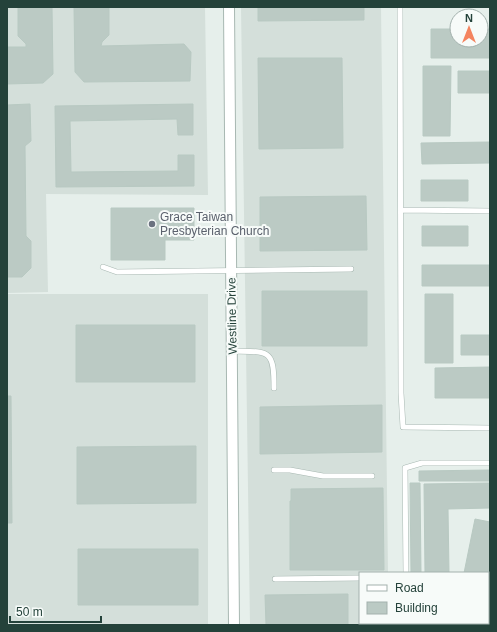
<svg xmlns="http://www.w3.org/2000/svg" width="497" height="632" viewBox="0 0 497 632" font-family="Arial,sans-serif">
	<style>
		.built { fill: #d4dfda }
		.building { fill: #bbcac4; stroke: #b8c9c2 }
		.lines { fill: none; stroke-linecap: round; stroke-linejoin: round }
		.lane-casing { stroke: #a8b8b2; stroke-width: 6 }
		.street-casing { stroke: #a8b8b2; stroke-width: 12 }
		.lane { stroke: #fff; stroke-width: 5 }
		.street { stroke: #fff; stroke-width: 10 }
		.worship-dot { fill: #6b7280; stroke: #f7fbf9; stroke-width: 1.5 }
		.labels { text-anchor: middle; stroke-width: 4; stroke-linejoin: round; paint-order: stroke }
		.worship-label { font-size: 12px; fill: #5b616d; stroke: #f7fbf9; text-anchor: start }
		.street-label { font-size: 12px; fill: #24423a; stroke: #f7fbf9 }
	</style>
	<rect width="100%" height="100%" fill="#e6efeb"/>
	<path class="built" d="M7,7h198l3,188 -162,-1 2,98 -41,1z
		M241,7h140l7,566h-28v50h28v2h-138z
		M7,294h201v331h-201z"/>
	<path class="building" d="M18,7h34l1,67 -10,9 -36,1v-37h19v-3l-8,-8z
		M74,7h35v28l-7,7 -1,4 83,-2 7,8 -1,29 -106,1 -9,-10z
		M258,7h106v13l-106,1z
		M431,29h26v11h24v-11h9v29h-59z
		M258,58h84l1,90 -84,1z
		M423,66h28l-1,70h-27z
		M458,71h32v22h-32z
		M30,104l1,37 -6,5 1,90 5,5v27l-9,9h-15v-172z
		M193,104v31h-15l-1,-16 -107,2 1,51 107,-1v-16h16v31l-138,1 -1,-81z
		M490,142v21l-68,1 -1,-21z
		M421,180h47v21h-47z
		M366,196l1,54 -107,1v-54z
		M111,208h83v32h-29v20h-54z
		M422,226h46v20h-46z
		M422,265h68v21h-68z
		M262,291h105v55h-105z
		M425,294h28v69h-28z
		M76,325h119v57h-119z
		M461,335h29v20h-29z
		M490,367v31h-55v-30z
		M7,396h4l1,127h-5z
		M382,405v47l-122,2v-47z
		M196,446v57l-119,1v-57z
		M490,470v11h-71v-10z
		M410,483h10l1,90h-10z
		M490,483v25l-42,1 1,64h-24l-1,-89z
		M383,488l1,82h-94v-69h1v-12z
		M475,519l15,3v44l-2,9v-2h-24z
		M78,549h120v56h-120z
		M348,594v31h-82l-1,-30z
		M490,604v21h-11l-1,-2h10v-18z"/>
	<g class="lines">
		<g class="lane-casing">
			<path id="lane" d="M400,7l1,386 2,34 87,1
				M401,210l89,1
				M103,267l14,5 234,-3
				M232,351c37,1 42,-3 42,37
				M274,470h16l33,6h49
				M406,573l-1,-105 17,-5h68
				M275,579l85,-1
				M364,623v2
				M407,623v2"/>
		</g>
		<g class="street-casing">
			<path id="street" d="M229,7l5,618"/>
		</g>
		<use href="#lane" class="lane"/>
		<use href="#street" class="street"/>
	</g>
	<circle class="worship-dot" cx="152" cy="224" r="4"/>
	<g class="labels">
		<g class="worship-label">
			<text x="160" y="221">Grace Taiwan<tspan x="160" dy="14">Presbyterian Church</tspan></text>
		</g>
		<g class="street-label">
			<text transform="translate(232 316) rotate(-91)" y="4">Westline Drive</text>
		</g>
	</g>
	<rect width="497" height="632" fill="none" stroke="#24423a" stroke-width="16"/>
	<rect x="359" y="572" width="130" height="52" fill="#f7fbf9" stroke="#a3b1ad"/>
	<rect x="367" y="585" width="20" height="6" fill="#ffffff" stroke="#a3b1ad"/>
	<text x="395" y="592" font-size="12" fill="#24423a">Road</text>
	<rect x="367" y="602" width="20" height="12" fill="#bbcac4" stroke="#a3b1ad"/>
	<text x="395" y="612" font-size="12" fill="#24423a">Building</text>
	<g transform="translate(469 28)"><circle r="19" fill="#f7fbf9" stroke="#a3b1ad"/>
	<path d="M0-3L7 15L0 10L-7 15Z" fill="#f4845f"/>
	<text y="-6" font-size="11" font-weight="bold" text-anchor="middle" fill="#24423a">N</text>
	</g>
	<path d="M10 616v6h91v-6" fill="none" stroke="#24423a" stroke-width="2"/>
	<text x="16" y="616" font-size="12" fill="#24423a" stroke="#f7fbf9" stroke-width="3" paint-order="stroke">50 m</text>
</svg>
